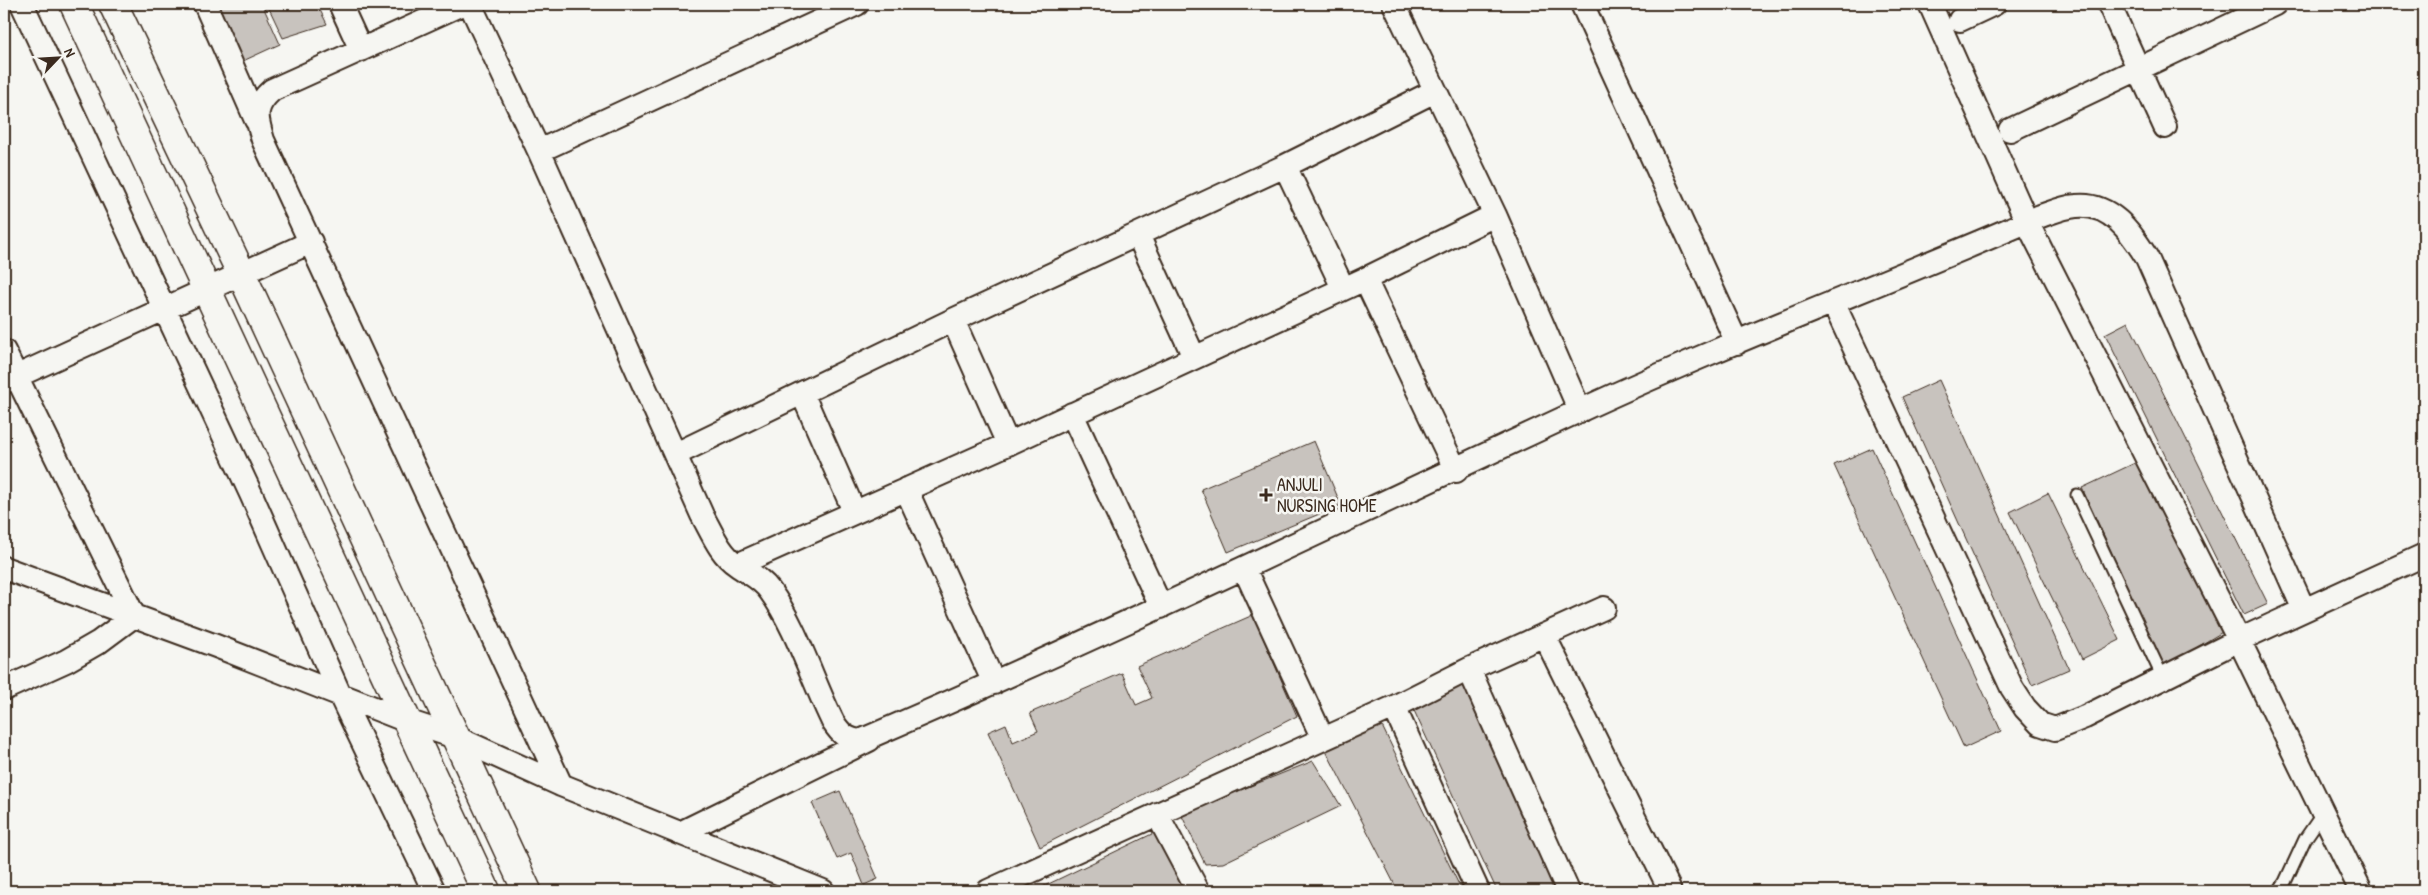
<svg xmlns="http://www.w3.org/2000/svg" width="2428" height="895" viewBox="0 0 2428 895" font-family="'Patrick Hand',sans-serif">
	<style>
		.building { fill: #c8c3be; stroke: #3b2a1e }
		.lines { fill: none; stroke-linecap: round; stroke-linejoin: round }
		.lane-casing { stroke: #3b2a1e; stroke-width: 15 }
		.street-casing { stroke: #3b2a1e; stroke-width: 26 }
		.secondary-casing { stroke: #3b2a1e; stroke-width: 31 }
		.lane { stroke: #f6f6f2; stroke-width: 11 }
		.street { stroke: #f6f6f2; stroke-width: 22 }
		.secondary { stroke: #f6f6f2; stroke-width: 28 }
		.poi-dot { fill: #3b2a1e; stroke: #f6f6f2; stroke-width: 2 }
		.labels { text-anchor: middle; stroke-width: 5; stroke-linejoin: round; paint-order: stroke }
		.poi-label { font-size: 18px; fill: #3b2a1e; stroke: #f6f6f2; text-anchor: start }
	</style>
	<rect width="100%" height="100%" fill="#f6f6f2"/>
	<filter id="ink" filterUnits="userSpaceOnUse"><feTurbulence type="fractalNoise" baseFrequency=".02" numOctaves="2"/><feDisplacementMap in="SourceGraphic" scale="10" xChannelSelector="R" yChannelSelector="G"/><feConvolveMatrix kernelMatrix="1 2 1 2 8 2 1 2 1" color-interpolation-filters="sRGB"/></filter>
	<g filter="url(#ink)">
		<path class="building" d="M217,4h45l18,40 -37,17z
			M267,4h50l10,20 -44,14z
			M2128,322l140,282 -24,11 -139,-281z
			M1939,380l130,289 -37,16 -130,-288z
			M1314,441l27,64 -113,47 -27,-63z
			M1872,448l129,283 -37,17 -130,-283z
			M2137,462l87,169 -60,36 -82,-179z
			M2048,493l72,147 -38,19 -72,-147z
			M1253,615l44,101 -257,131 -52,-115 18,-8 7,18 25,-11 -8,-18 92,-40 14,32 16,-7 -15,-32z
			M1465,678l95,213h-63l-86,-187z
			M1380,722l82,169h-64l-74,-144z
			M1313,761l28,45 -118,57 -18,1 -24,-50z
			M840,791l38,88 -14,6 -13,-32 -14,6 -25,-56z
			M1156,832l32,59h-154z"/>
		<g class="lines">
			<g class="lane-casing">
				<path id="lane" d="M2077,495l86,183
					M2279,891l6,-9 20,-43 18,-26"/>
			</g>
			<g class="street-casing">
				<path id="street" d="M22,4l229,490 89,201 94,196
					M205,4l51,116
					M340,4l21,46
					M462,4l-190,86c-19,17 -16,27 -9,50l298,645
					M470,4l69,147 163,364c10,18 18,39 35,50 12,9 24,13 33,26 26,35 43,91 63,131 8,12 13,17 27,19 242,-104 480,-219 719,-330 151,-70 307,-128 459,-194 12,-4 25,-10 38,-11 34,-4 55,26 71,52l157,352
					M1394,4l101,211 85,196
					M1582,4l155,339
					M1930,4l97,218 212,418 122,251
					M2109,4l56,123
					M1960,20l34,-16
					M2010,130l265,-126
					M539,151l318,-147
					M1285,166l58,122
					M1138,235l56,122
					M1365,279l91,192
					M1833,302l179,386 13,20 15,16 15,5 30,-12 154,-77 185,-85
					M953,320l55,124
					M4,351l130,265 -35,26 -33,19 -62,28
					M4,382l307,-140
					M802,393l52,118
					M1072,414l89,193
					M676,454l277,-134 332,-154 150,-75
					M906,489l88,194
					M737,565l271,-121 357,-165 130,-64
					M4,568l212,78 191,75 48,16 106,48 262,106
					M1244,568l79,171
					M1544,635l125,253
					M1469,669l99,222
					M1394,707l84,184
					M1157,814l41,77
					M680,833l189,-93
					M988,891l406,-184 75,-38 135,-61"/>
			</g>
			<g class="secondary-casing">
				<path id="secondary" d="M74,4l412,887
					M113,4l128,269 286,618"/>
			</g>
			<use href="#lane" class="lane"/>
			<use href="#street" class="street"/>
			<use href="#secondary" class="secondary"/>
		</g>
	</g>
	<path class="poi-dot" d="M1263.5 487.5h5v5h5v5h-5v5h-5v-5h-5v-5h5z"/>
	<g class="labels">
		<g class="poi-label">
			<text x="1277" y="491">ANJULI<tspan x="1277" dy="21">NURSING HOME</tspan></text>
		</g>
	</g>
	<rect width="2428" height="895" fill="none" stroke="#f6f6f2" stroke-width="20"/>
	<rect x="10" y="10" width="2408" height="875" fill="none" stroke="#3b2a1e" stroke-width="2" filter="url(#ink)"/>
	<g transform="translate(58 58) rotate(65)" stroke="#f6f6f2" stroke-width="4" paint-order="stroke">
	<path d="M0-4L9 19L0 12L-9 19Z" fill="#3b2a1e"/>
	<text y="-8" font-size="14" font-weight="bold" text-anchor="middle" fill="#3b2a1e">N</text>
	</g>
</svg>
